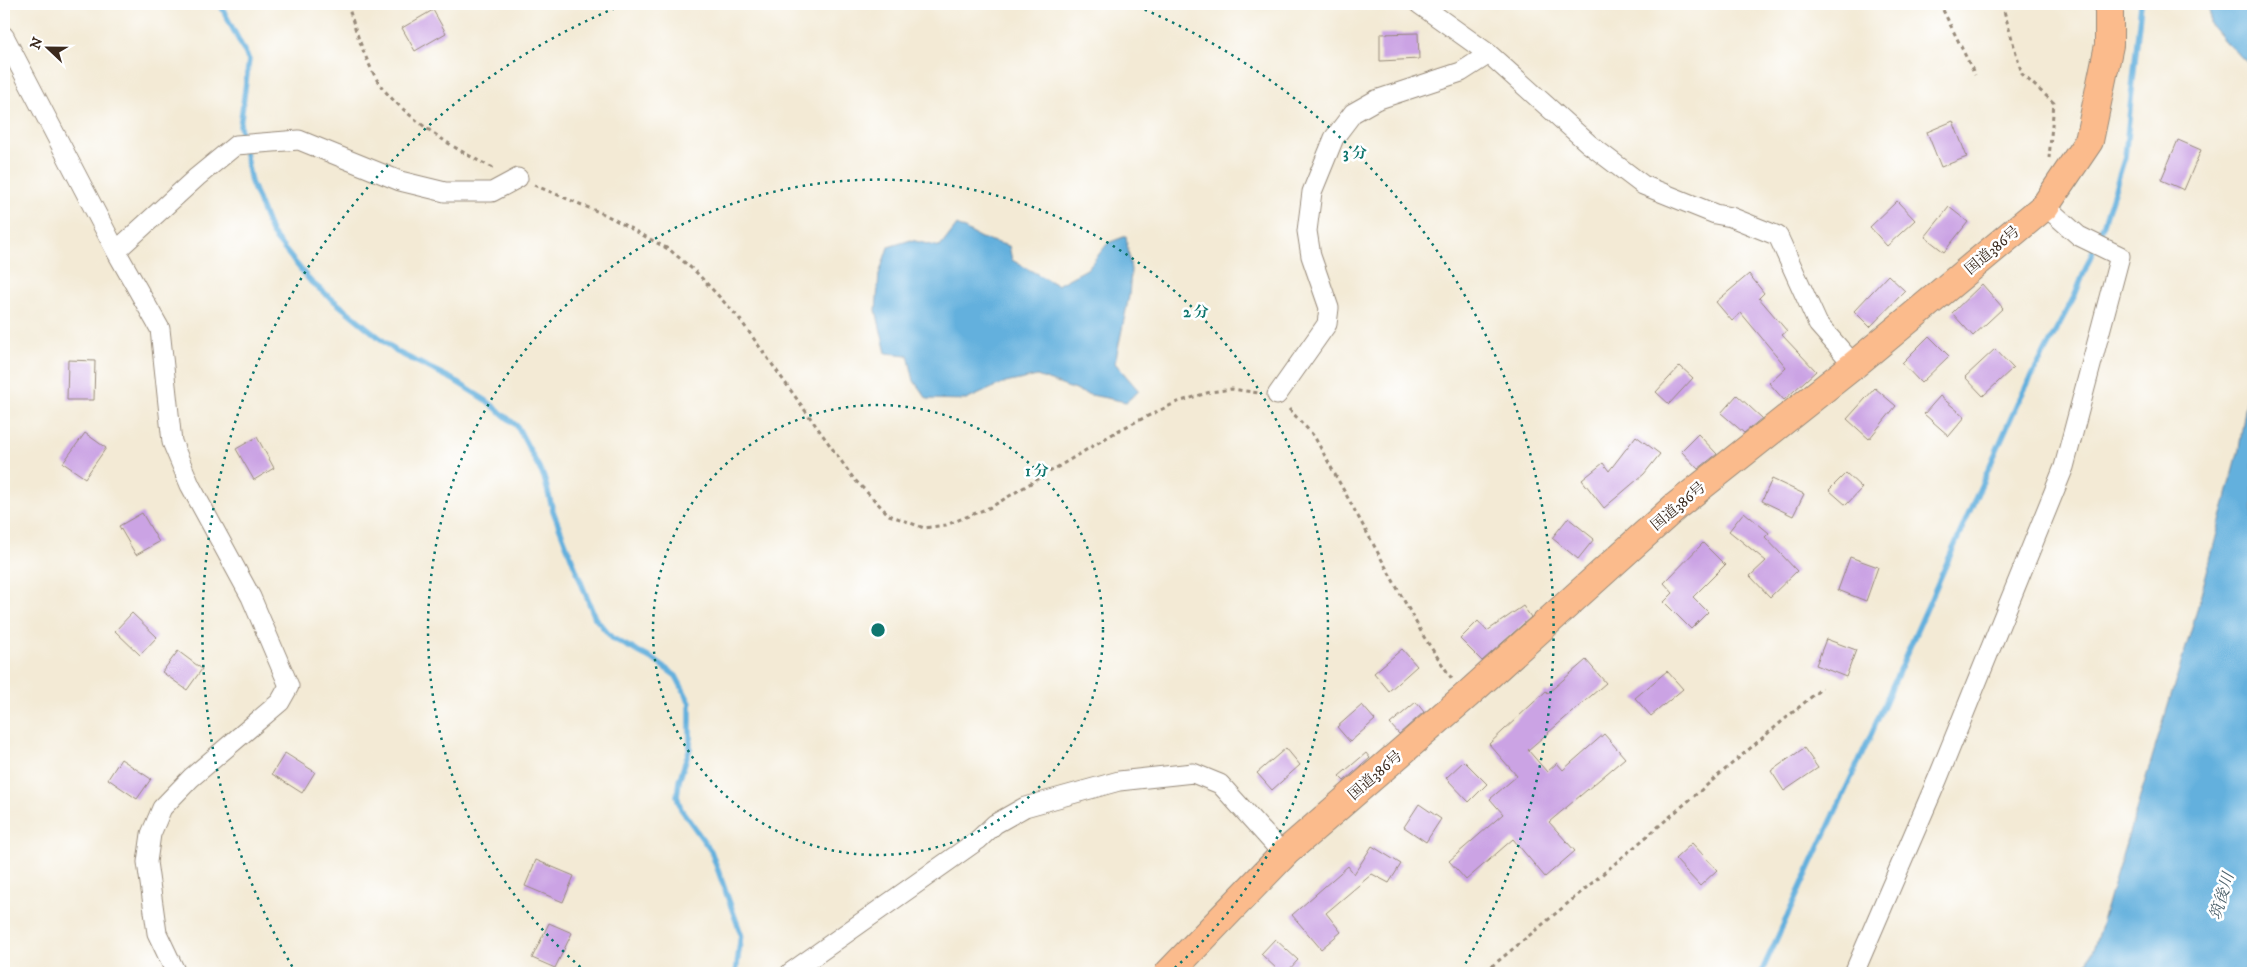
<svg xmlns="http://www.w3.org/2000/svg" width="2257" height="977" viewBox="0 0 2257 977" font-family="'IM FELL DW Pica','Noto Serif JP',serif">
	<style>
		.water { fill: #64b0dd; stroke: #506d7e }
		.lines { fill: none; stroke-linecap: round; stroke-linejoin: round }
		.stream { stroke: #64b0dd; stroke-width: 5.5 }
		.building { fill: #cba3e4 }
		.street-casing { stroke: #978a7a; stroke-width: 21 }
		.highway-casing { stroke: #978a7a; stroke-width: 30 }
		.path { stroke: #978a7a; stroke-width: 3; stroke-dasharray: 4 4; stroke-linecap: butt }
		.street { stroke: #fff; stroke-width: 19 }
		.highway { stroke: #fbbb8c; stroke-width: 28 }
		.ring { fill: none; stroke: #0f766e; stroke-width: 2.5; stroke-dasharray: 2.5 5 }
		.labels { text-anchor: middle; stroke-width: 5; stroke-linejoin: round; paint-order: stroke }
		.street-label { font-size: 15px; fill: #3b2a1e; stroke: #fff }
		.water-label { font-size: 16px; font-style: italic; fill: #4b606a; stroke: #fff }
		.centre { fill: #0f766e; stroke: #fff; stroke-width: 2.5 }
		.ring-label { font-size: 15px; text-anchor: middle; font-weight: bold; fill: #0f766e; stroke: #fff; stroke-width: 5; stroke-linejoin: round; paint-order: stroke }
	</style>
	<rect width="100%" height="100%" fill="#fff"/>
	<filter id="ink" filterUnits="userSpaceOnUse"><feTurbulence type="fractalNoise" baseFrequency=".02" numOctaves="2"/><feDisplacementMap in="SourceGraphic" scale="10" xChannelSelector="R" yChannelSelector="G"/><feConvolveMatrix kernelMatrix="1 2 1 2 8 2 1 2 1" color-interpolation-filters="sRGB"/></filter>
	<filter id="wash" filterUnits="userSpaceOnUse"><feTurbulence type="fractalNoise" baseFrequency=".0096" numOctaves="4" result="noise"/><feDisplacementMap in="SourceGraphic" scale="20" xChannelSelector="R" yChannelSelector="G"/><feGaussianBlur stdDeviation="1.12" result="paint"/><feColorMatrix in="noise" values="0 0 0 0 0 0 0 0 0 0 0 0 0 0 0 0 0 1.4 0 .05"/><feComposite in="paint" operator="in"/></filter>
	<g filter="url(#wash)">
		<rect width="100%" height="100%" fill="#f3ead5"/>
		<path class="water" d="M2210,4h43v64l-28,-26 -15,-18z
			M957,225l24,13 28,8 3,14 45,25 30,-16 21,-26 18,-7 5,34 -2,26 -14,67 24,28 -13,11 -40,-8 -49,-18 -36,8 -35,16 -39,-1 -13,-18 -6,-26 -22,-2 -10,-43 3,-36 9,-27 23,-7 29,7z
			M2253,357v616h-170l12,-29 99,-323 45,-172z"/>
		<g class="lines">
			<path class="stream" d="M220,4l29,56 -9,66 11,56 21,52 39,48 86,70 55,27 35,22 30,25 27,51 9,34 42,107 17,20 42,22 22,16 14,27v45l-11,33 -2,15 4,13 30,42 30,83 -5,39
				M1761,973l108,-234 149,-337 57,-107 29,-72 21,-66 16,-153"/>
		</g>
		<g id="blocks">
			<path class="building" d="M433,10l13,23 -31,18 -13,-23z
				M1418,33l1,26 -39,2v-27z
				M1953,121l14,36 -26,10 -14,-35z
				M2178,140l23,10 -17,40 -23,-10z
				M1897,201l18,19 -28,26 -17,-19z
				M1949,207l19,15 -24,30 -19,-15z
				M1749,274l15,19 -5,5 28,33 -5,4 34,36 -32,29 -15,-17 17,-16 -45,-54 -9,8 -16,-19z
				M1888,275l17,16 -35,36 -16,-16z
				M1982,284l21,24 -30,28 -21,-23z
				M1929,336l20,20 -28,27 -19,-20z
				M1995,349l18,19 -30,28 -18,-19z
				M68,360l27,1 -1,39h-27z
				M1680,366l13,12 -24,26 -13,-12z
				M1875,388l21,18 -27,33 -22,-20z
				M1737,395l25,23 -18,15 -23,-20z
				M1940,396l25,21 -16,19 -25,-22z
				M85,433l21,15 -21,30 -22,-15z
				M1698,434l19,20 -19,15 -17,-18z
				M1636,436l24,18 -16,20 -40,34 -22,-28 21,-17 6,8z
				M257,437l17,31 -20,12 -18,-31z
				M1846,473l16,15 -16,17 -17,-15z
				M1772,479l32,15 -11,22 -31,-15z
				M1744,512l25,21 -4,4 32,34 -27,26 -20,-21 16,-15 -37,-30z
				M142,513l17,29 -23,13 -17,-29z
				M1568,518l26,21 -16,20 -26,-21z
				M1703,543l22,22 -32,32 15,15 -17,17 -27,-27 9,-9 -9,-10z
				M1850,557l28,10 -12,34 -28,-11z
				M1523,606l8,11 -49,44 -22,-22 18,-18 9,10z
				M132,613l25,24 -17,18 -25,-24z
				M1826,639l30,11 -10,27 -30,-12z
				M1402,649l15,17 -28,25 -15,-18z
				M178,651l24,18 -15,21 -25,-18z
				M1586,660l20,23 -78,67 19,22 10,-9 6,7 41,-36 21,24 -76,64 26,29 -30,26 -32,-38 -47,41 -17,-19 54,-47 -13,-15 27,-23 -28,-32 57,-53 2,2z
				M1667,671l16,18 -32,27 -16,-18z
				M1416,702l8,10 -25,22 -9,-10z
				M1362,705l13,15 -25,22 -13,-15z
				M1286,748l14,17 -28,25 -15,-17z
				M1804,748l14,20 -34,23 -13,-20z
				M285,753l30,19 -13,21 -30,-19z
				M1366,753l4,5 -26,23 -5,-5z
				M121,759l30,20 -14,20 -29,-20z
				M1464,761l23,23 -18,18 -23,-24z
				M1419,804l22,15 -15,23 -22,-15z
				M1692,843l25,27 -17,16 -25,-27z
				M1372,846l29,18 -12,19 -17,-9 -46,39 15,19 -20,17 -29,-34 56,-49 6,8z
				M536,860l38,16 -11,26 -38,-16z
				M549,923l23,10 -17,35 -23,-10z
				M1275,939l23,21 -12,13h-5l-20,-19z"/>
		</g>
	</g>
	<g filter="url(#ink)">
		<use href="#blocks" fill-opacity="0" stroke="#978a7a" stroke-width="1"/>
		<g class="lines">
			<g class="street-casing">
				<path id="street" d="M1419,4l70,50 100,90 54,41 72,29 16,3 47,19 40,88 36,41
					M4,36l112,215 44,78 12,113 18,43 61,112 38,89 -9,16 -89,76 -29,30 -11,26 -4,28 10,71 19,40
					M116,251l81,-74 39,-32 63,-5 101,41 45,11h47l26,-14
					M1277,395l50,-71 2,-16 -18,-52 -4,-25 5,-39 22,-54 19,-25 23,-13 85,-28 28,-18
					M790,973l188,-133 17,-16 30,-17 94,-26 74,-8 27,11 55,61 11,7
					M1854,973l84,-195 126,-311 56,-211 -41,-20 -34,-30"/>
			</g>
			<g class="highway-casing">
				<path id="highway" d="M1169,973l117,-121 181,-157 208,-188 179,-142 191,-159 44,-65 20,-96v-41"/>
			</g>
			<path class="path" d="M348,4c5,21 20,64 33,82 24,31 79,68 115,83
				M2002,4l20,70 32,29 -5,55
				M1943,10l32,65
				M534,185l72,30 64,35 27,23 42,45 115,161 35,36 35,13 22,-3 45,-18 130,-78 54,-26 35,-11 22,-3 27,4
				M1289,409l25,27 110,201 28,42
				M1487,973l5,-7c112,-91 219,-186 330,-278"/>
			<use href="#street" class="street"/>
			<use href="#highway" class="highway"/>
		</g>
	</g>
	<g class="ring">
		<circle cx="878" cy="630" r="225"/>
		<path d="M586 972A450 450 0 1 1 1170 972"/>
		<path d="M296 973A675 675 0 0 1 625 4M1131 4A675 675 0 0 1 1460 973"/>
	</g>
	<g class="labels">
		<g class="street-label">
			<text transform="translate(1992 250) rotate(-40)" y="5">国道386号</text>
			<text transform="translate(1678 506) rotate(-40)" y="5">国道386号</text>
			<text transform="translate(1375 775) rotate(-41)" y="5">国道386号</text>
		</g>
		<g class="water-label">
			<text transform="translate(2221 896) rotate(-73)" y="6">筑後川</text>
		</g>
	</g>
	<circle cx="878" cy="630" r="8" class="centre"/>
	<g class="ring-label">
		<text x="1355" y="158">3 分</text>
		<text x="1196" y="317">2 分</text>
		<text x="1037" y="476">1 分</text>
	</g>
	<rect width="2257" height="977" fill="none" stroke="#fff" stroke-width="20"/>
	<g transform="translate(48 48) rotate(292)" stroke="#ffffff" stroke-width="4" paint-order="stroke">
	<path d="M0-4L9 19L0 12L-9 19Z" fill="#3b2a1e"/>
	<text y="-8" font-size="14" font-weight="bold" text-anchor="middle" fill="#3b2a1e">N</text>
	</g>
</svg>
